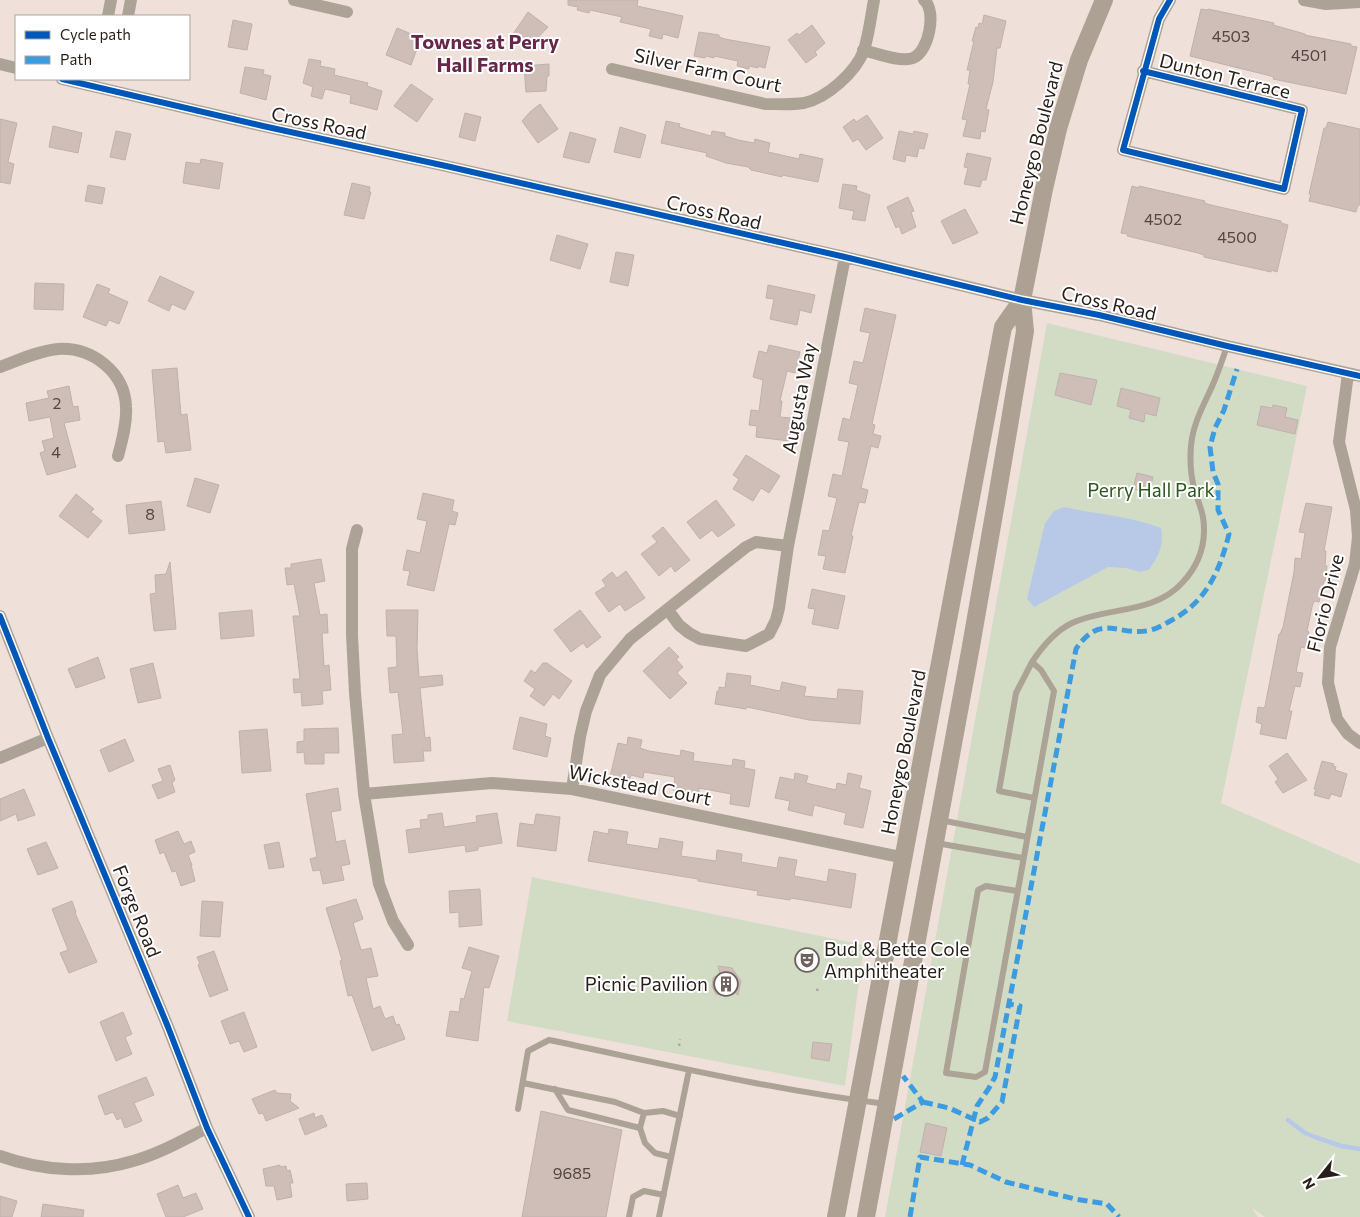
<svg xmlns="http://www.w3.org/2000/svg" width="1360" height="1217" viewBox="0 0 1360 1217" font-family="Commissioner,sans-serif">
	<style>
		.green { fill: #d2dcc5 }
		.water { fill: #b7c9e7 }
		.lines { fill: none; stroke-linecap: round; stroke-linejoin: round }
		.stream { stroke: #b7c9e7; stroke-width: 4.5 }
		.building { fill: #cfbeb7; stroke: #beb2ae }
		.path { stroke: #b1a89f; stroke-width: 2.5; stroke-dasharray: 2.5 4; stroke-linecap: butt }
		.service { stroke: #aca396; stroke-width: 6 }
		.minor { stroke: #aca396; stroke-width: 12 }
		.secondary { stroke: #aca193; stroke-width: 18 }
		.quiet { stroke: #3d9bdf; stroke-width: 5; stroke-dasharray: 10 5; stroke-linecap: butt }
		.cycleway-casing { stroke: #fff; stroke-width: 9 }
		.cycleway { stroke: #0057b8; stroke-width: 6 }
		.labels { text-anchor: middle; stroke-width: 4; stroke-linejoin: round; paint-order: stroke }
		.number-label { font-size: 16px; fill: #514641 }
		.street-label { font-size: 19px; fill: #271e1a; stroke: #fff }
		.park-label { font-size: 19px; fill: #2a571b; stroke: #fff }
		.poi-label { font-size: 19px; fill: #271e1a; stroke: #fff; text-anchor: start }
		.neighbourhood-label { font-size: 20px; font-weight: bold; fill: #662749; stroke: #fff }
	</style>
	<rect width="100%" height="100%" fill="#efe0da"/>
	<path class="green" d="M1047,323l260,63 -86,417 139,61v353h-95l-13,-9 6,9h-373z
		M532,877l332,68 -19,141 -338,-65z"/>
	<path class="water" d="M1064,507c32,7 65,9 97,21 3,18 -2,27 -12,42l-9,2 -14,-4 -18,-1 -74,40 -7,-8 18,-76 9,-12z"/>
	<g class="lines">
		<path class="stream" d="M1288,1120l17,13 10,4 26,9 19,3"/>
	</g>
	<path class="building" d="M568,0h70l-1,6 46,10 -5,22 -15,-4 -1,5 -13,-3 2,-7 -31,-7 2,-5 -32,-7 -1,3 -12,-3 1,-3 -10,-2z
		M1201,9l6,1 1,-1 66,14 -1,2 32,9v1l46,9v2l6,1 -11,47 -73,-15 1,-2 -7,-2 -77,-19z
		M528,12l20,15 -19,20 -16,-13z
		M984,15l22,6 -6,27h-3l-4,34 -7,27 3,1 -4,22 -4,-1 -1,8 -17,-3 4,-16 -5,-1 8,-35h-2l2,-14h-3l7,-29h-2l4,-14 2,1 1,-5 3,1z
		M233,20l19,4 -5,26 -19,-3z
		M812,25l13,18 -10,9 2,3 -11,8 -18,-23 9,-7 2,2z
		M397,28l24,10 -10,27 -25,-10z
		M699,32l20,3v2l6,2 45,8 -5,21 -7,-2v2l-9,-2v3l-12,-3 1,-5 -24,-5v2l-8,-2 -1,2 -11,-2z
		M309,59l12,2 -1,5 15,3 -1,6 34,8 -1,3 15,5 -5,19 -27,-7 1,-8 -26,-6 -3,10 -11,-3 2,-9 -10,-4z
		M549,64v12h-2l-1,15 -20,1 -2,-26z
		M245,67l19,3 -1,4 8,2 -5,24 -26,-7z
		M411,84l22,15 -16,23 -23,-16z
		M540,104l18,25 -20,14 -16,-22 8,-9z
		M465,113l16,4 -6,24 -16,-4z
		M867,115l16,23 -17,12 -8,-11 -5,3 -10,-15 11,-8 2,3z
		M0,119l17,4 -9,39 6,2 -4,20 -10,-2z
		M666,121l14,3 -1,3 32,9 1,-5 13,2v3l13,4 16,3 1,-4 15,4 -2,9 31,7 1,-5 23,5 -5,23 -36,-7v2l-31,-7 -3,-3 -22,-4 -20,-7 1,-3 -46,-10z
		M1328,122l32,7v76h-2l-2,7 -47,-11 2,-7h-2l15,-66h2z
		M53,126l29,7 -4,20 -29,-6z
		M620,127l26,8 -6,23 -26,-6z
		M116,131l15,3 -6,26 -15,-3z
		M899,131l14,3 1,-3 14,3 -4,15 -5,-1 -2,9 -11,-2 -1,7 -12,-3z
		M570,132l26,7 -7,24 -26,-6z
		M967,153l24,5 -5,22h-4l-2,7 -16,-3 4,-16 -4,-1z
		M201,159l22,4 -4,26 -36,-6 3,-21 14,2z
		M352,183l18,4 -1,5h2l-7,27 -20,-4z
		M843,184l14,2 -1,4 14,5 -5,26 -13,-2 2,-8 -15,-3z
		M88,185l17,3 -3,16 -17,-3z
		M1132,186l7,2v-2l66,15 -1,2 7,2 70,16v2l7,2 -11,47 -6,-2v2l-67,-15v-2l-6,-2 -71,-17 1,-2 -7,-1z
		M908,197l6,14 -3,1 5,15 -14,7 -3,-8 -3,2 -9,-21z
		M965,209l13,24 -25,11 -12,-23z
		M557,235l31,9 -8,25 -30,-9z
		M616,252l18,3 -6,31 -18,-4z
		M160,276l34,16 -9,18 -13,-6 -3,7 -21,-10z
		M35,283l29,1 -1,26 -29,-1z
		M97,284l13,5 -2,4 20,9 -9,22 -10,-4 -3,6 -23,-9z
		M768,285l47,10 -4,18 -11,-3 -3,15 -27,-6 4,-20 -8,-1z
		M865,308l31,7 -24,109 3,1 -2,9 8,2 -3,12 -7,-2 -10,42 7,2 -3,13 -6,-1 -8,34h2l-8,37 -22,-4 3,-13 -8,-1 5,-25 6,1 8,-33 -9,-2 5,-22 9,2 7,-34 -11,-2 5,-22 7,2 8,-35 -9,-2 5,-22 9,2 7,-30 -10,-2z
		M769,345l31,7 -5,21 -8,-2 -7,30h2l-2,16 12,1 -3,23 -33,-4 1,-11 -8,-1 2,-15 8,1 4,-31 -10,-3 6,-26 8,2z
		M177,368l4,47 6,-1 4,36 -25,3 -2,-12 -6,1 -6,-72z
		M1060,373l37,7 -6,25 -36,-10z
		M69,386l4,21 5,-1 2,14 -16,3 12,44 -29,8 -7,-22 5,-2 -3,-10 12,-3 -4,-21 -21,4 -3,-18 23,-5 -2,-7z
		M1121,388l39,10 -4,18 -11,-3 -1,9 -15,-4 2,-8 -14,-4z
		M1273,405l14,3 -2,9 13,3 -3,14 -38,-9 4,-19 11,2z
		M746,455l34,21 -11,17 -8,-5 -8,13 -20,-12 6,-10 -6,-4z
		M1137,473l16,4 -4,16 -16,-4z
		M195,478l24,7 -9,28 -23,-7z
		M423,493l31,7 -2,11 6,2 -3,12 -6,-1 -15,67 -27,-6 3,-14 -7,-1 4,-20 13,3 7,-32 -10,-2z
		M76,494l18,15 -3,3 11,9 -14,17 -29,-22z
		M716,500l19,25 -17,12 -6,-7 -12,9 -13,-17z
		M161,501l4,29 -36,4 -3,-29z
		M1306,503l26,4 -8,44h2l-1,15h2l-2,15h-1l-5,21 -5,-1 -2,6 -5,24 2,1 -4,16 -4,-1 -5,25 7,1 -3,14 -5,-1 -6,25h3l-6,28 -26,-5 2,-10 -6,-2 2,-15 6,1 1,-2 14,-72h1l3,-7 11,-55 1,-14 6,1 4,-26 -6,-1z
		M663,527l27,33 -15,12 -4,-6 -12,10 -18,-22 16,-12 -5,-6z
		M321,559l4,22 -11,2 6,32 7,-1 1,19h-6l2,33 5,-1 2,25 -9,1 1,13 -21,2 -1,-14 -7,1 -1,-14h7l-7,-63h7l-6,-32 -7,1 -2,-17h6v-4z
		M170,562l6,67 -22,2 -4,-37 6,-1 -1,-18 11,-1z
		M626,571l19,27 -20,13 -5,-7 -11,8 -14,-19 11,-7 -4,-6 10,-8 5,6z
		M812,589l33,7 -7,33 -26,-5 3,-15 -7,-1z
		M252,610l2,26 -33,3 -2,-26z
		M386,610h32l-1,38 2,29 23,-2 1,10 -23,3 5,50 5,-1 1,14h-8l1,10 -30,2 -2,-28 11,-1 -5,-42 -8,1 -2,-25 9,-1 -1,-31h-9z
		M580,610l21,27 -14,11 -4,-5 -12,9 -17,-22z
		M669,647l10,10 -3,2 7,8 -6,6 10,10 -17,16 -27,-28z
		M98,657l7,21 -29,10 -8,-19z
		M153,663l8,35 -23,5 -8,-34z
		M543,663h4l25,18 -13,18 -6,-5 -9,12 -14,-10 5,-7 -11,-8 7,-11 4,3z
		M727,673l24,3 -1,9 30,6 2,-9 24,5 -2,9 33,3 1,-10 25,2 -3,33 -51,-4 -62,-13 -1,2 -31,-5 2,-13h2v-4l6,1z
		M520,717l27,7 -2,12 6,2 -4,19 -34,-8z
		M338,728l1,25h-15v11h-19l-1,-12 -7,1v-11l7,-1v-12z
		M267,729l4,42 -29,2 -3,-42z
		M628,737l14,3 -2,8 9,3 31,5 1,-6 13,3 -1,8 39,5 1,-7 12,2 -1,7 11,2 -6,37 -19,-3 1,-10 -32,-6v6l-26,-4 2,-13 -31,-5 -1,6 -12,-3 -2,6 -19,-4 8,-34 9,2z
		M125,739l9,22 -25,11 -9,-22z
		M1287,753l20,27 -24,13 -8,-11 3,-3 -9,-13z
		M1322,761l12,3 -1,2 3,1 -1,3 12,4 -6,23 -10,-3 -2,5 -15,-4 2,-6h-2z
		M170,765l5,15 -3,3 3,9 -17,7 -6,-14 11,-4 -5,-12z
		M795,773l13,3 -2,7 30,7 1,-7 9,2 2,-12 14,3 -3,12 12,3 -8,37 -19,-4 2,-11 -32,-8 -2,11 -24,-6 2,-9 -15,-3 5,-21 14,3z
		M338,788l3,22 -10,2 5,30 9,-2 5,24 -9,2 3,14 -21,4 -3,-14 -7,1 -3,-12 7,-2 -11,-63z
		M24,789l11,26 -17,6 -2,-7 -16,7v-22z
		M442,813l2,14 33,-5 -1,-6 21,-3 5,30 -24,4v3l-12,2 -1,-7 -56,8 -3,-23 15,-2 -1,-8 8,-1v-4z
		M536,814l24,3 -4,34 -39,-5 3,-23 14,2z
		M609,829l19,3 -2,12 32,5 2,-11 23,4 -2,14 35,5 1,-11 25,4 -1,8 36,6 2,-11 18,3 -3,16 33,6 2,-13 27,5 -5,34 -60,-10 -1,2 -33,-5 1,-4 -60,-10v-2l-110,-18 6,-30 14,3z
		M178,831l6,13 7,-3 4,11 -7,3 4,10h-1l4,16 -14,5 -5,-15 -4,1 -8,-20 -4,2 -5,-14z
		M46,842l12,26 -20,7 -11,-26z
		M279,842l5,25 -15,2 -5,-24z
		M480,889l2,36 -23,2v-15l-9,1 -1,-22z
		M356,899l7,20 -10,4 8,27 10,-2 7,28 -12,2 7,31 7,-3 5,13 8,-3 3,9 3,-1 6,15 -33,12 -20,-56 -4,1 -8,-35 2,-1 -16,-52z
		M72,901l4,11 -1,1 22,49 -28,11 -9,-20 8,-3 -16,-41z
		M202,901l21,1 -3,35 -20,-1z
		M469,947l30,9 -10,32 -5,-1 -6,54 -32,-5 4,-25 9,1 2,-14 3,1 8,-28 -10,-3z
		M214,951l14,39 -18,7 -12,-32 2,-1 -3,-7z
		M718,966l14,2 9,13 -3,14 -5,-4 -8,5 -9,-2 -4,-7 1,-9 7,-4z
		M123,1012l9,22 -7,3 7,17 -16,7 -16,-39z
		M244,1012l13,35 -13,5 -5,-11 -9,3 -9,-23z
		M813,1042l19,2 -3,17 -18,-3z
		M146,1077l8,18 -20,8 8,18 -17,7 -4,-10 -4,2 -4,-8 -8,3 -7,-19z
		M275,1090l2,3 14,1 -1,7 9,7 -33,13 -3,-8 -4,1 -7,-15z
		M541,1111l81,19 -16,87h-84z
		M314,1113l1,5 7,-3 5,11 -22,9 -6,-16z
		M926,1123l21,5 -6,28 -21,-4z
		M280,1165v2l6,-1 1,5 3,-1 3,13h-3l2,14 -15,3 -3,-14h-8l-3,-17z
		M367,1183l1,16 -21,2 -1,-17z
		M178,1185l5,13 13,-5 7,16 -20,8h-17l-9,-23z
		M0,1196l17,5 -5,16h-12z
		M43,1204l41,6 -1,7h-42z"/>
	<g class="lines">
		<path class="path" d="M817,991l1,-4
			M679,1046l1,-7"/>
		<path class="service" d="M1032,662l-16,31 -17,98 35,7
			M940,820l87,17
			M936,843l87,15
			M1017,891l-31,-5 -8,4 -32,183 30,4 9,-5 69,-381 -13,-21 -9,-8c10,-15 23,-31 40,-39 35,-16 82,-9 110,-40 17,-18 25,-40 21,-66 -2,-10 -6,-19 -9,-29 -3,-12 -4,-30 -3,-42 2,-24 14,-43 23,-64 5,-12 9,-24 13,-36
			M523,1083l92,19 29,11 19,-2 17,5
			M555,1089l13,21 72,18
			M518,1109l10,-58 21,-11c111,23 223,50 337,64
			M644,1113l-4,15 5,15 10,10 16,4
			M629,1217l4,-20 11,-6 20,4
			M659,1217l30,-147"/>
		<path class="minor" d="M294,0l53,12
			M1304,0l22,4 34,-2
			M108,16l3,-16
			M128,16l3,-16
			M863,50c13,3 38,13 50,8 16,-6 24,-48 11,-58
			M0,64l16,4
			M612,69l153,35c13,0 26,1 39,-1 23,-5 52,-31 60,-53 5,-16 7,-34 10,-50
			M1143,71l159,39 -18,79 -161,-39 36,-131 11,-19
			M62,79l201,47 183,40 399,91 177,43 77,15 128,31 133,30
			M0,367c19,-7 38,-16 58,-18 34,-2 67,23 68,58 1,16 -4,34 -8,49
			M1348,374l-9,68 17,68 2,27 -3,27 -25,83 -2,36 9,36 11,15 12,9
			M357,530l-5,19v86l3,58 9,101 15,90 14,37 15,24
			M668,610l11,15 10,8 11,6 46,7 23,-12 7,-14 3,-12 9,-62 57,-289
			M0,616l48,122 120,289 39,101 42,89
			M0,758l48,-20
			M572,789l8,-52 6,-26 14,-36 30,-36 116,-92 10,-5 32,4
			M364,794l128,-11 80,6 333,69
			M0,1156c41,15 91,18 133,5 26,-7 50,-21 74,-33"/>
		<path class="secondary" d="M836,1217l167,-890 19,-27
			M866,1217l105,-571 26,-149 28,-166 -3,-31 22,-111 14,-60 21,-69 25,-60"/>
		<path class="quiet" d="M923,1102l26,6 31,14 8,-4 14,-16 18,-96 -11,-2
			M894,1119l29,-17 -20,-26
			M962,1165l15,-59 12,-18 6,-11 81,-428c26,-38 42,-11 75,-19 7,-2 14,-6 21,-10 35,-19 48,-50 57,-86l-11,-24v-26l-5,-12 -3,-25 5,-19 9,-18 13,-41
			M910,1217l10,-60 50,8 36,17 69,17 32,5 12,13"/>
		<g class="cycleway-casing">
			<path id="cycleway" d="M1143,71l159,39 -18,79 -161,-39 36,-131 11,-19
				M62,79l201,47 183,40 399,91 177,43 77,15 128,31 133,30
				M0,616l48,122 120,289 39,101 42,89"/>
		</g>
		<use href="#cycleway" class="cycleway"/>
	</g>
	<defs>
		<g id="theatre-ring" transform="scale(1.25)"><circle r="9.5" fill="#fff" stroke="#6d625d" stroke-width="1.5"/><path d="M-5-5.5Q0-4 5-5.5V0Q5 5 0 6Q-5 5-5 0ZM-3.3-2.5H-1v1.5H-3.3ZM1-2.5H3.3v1.5H1ZM-2.8 1Q0 5.5 2.8 1Z" fill="#6d625d"/></g>
		<g id="building-ring" transform="scale(1.25)"><circle r="9.5" fill="#fff" stroke="#6d625d" stroke-width="1.5"/><path d="M-4-6H4V6H1V3H-1V6H-4ZM-2.5-4.3h1.7v1.8h-1.7ZM.8-4.3h1.7v1.8H.8ZM-2.5-1h1.7V.8h-1.7ZM.8-1h1.7V.8H.8Z" fill="#6d625d"/></g>
	</defs>
	<g fill-rule="evenodd">
		<use href="#theatre-ring" x="807" y="960"/>
		<use href="#building-ring" x="726" y="984"/>
	</g>
	<g class="labels">
		<g class="number-label">
			<text x="1231" y="42">4503</text>
			<text x="1309" y="61">4501</text>
			<text x="1163" y="225">4502</text>
			<text x="1237" y="243">4500</text>
			<text x="57" y="409">2</text>
			<text x="56" y="458">4</text>
			<text x="150" y="520">8</text>
			<text x="572" y="1179">9685</text>
		</g>
		<g class="street-label">
			<text transform="translate(708 70) rotate(12)" y="7">Silver Farm Court</text>
			<text transform="translate(1225 76) rotate(14)" y="7">Dunton Terrace</text>
			<text transform="translate(319 123) rotate(12)" y="7">Cross Road</text>
			<text transform="translate(1036 143) rotate(-76)" y="7">Honeygo Boulevard</text>
			<text transform="translate(714 212) rotate(13)" y="7">Cross Road</text>
			<text transform="translate(1109 303) rotate(13)" y="7">Cross Road</text>
			<text transform="translate(799 398) rotate(-79)" y="7">Augusta Way</text>
			<text transform="translate(1325 603) rotate(-76)" y="7">Florio Drive</text>
			<text transform="translate(903 752) rotate(-79)" y="7">Honeygo Boulevard</text>
			<text transform="translate(640 785) rotate(11)" y="7">Wickstead Court</text>
			<text transform="translate(137 911) rotate(68)" y="7">Forge Road</text>
		</g>
		<g class="park-label">
			<text x="1151" y="497">Perry Hall Park</text>
		</g>
		<g class="poi-label">
			<text x="824" y="956">Bud &amp; Bette Cole<tspan x="824" dy="22">Amphitheater</tspan></text>
			<text x="708" y="991" text-anchor="end">Picnic Pavilion</text>
		</g>
		<g class="neighbourhood-label">
			<text x="485" y="49">Townes at Perry<tspan x="485" dy="23">Hall Farms</tspan></text>
		</g>
	</g>
	<rect x="15" y="15" width="175" height="65" fill="#ffffff" stroke="#a9a5a3"/>
	<rect x="25" y="31" width="25" height="8" fill="#0057b8" stroke="#a9a5a3"/>
	<text x="60" y="40" font-size="15" fill="#271e1a">Cycle path</text>
	<rect x="25" y="56" width="25" height="8" fill="#3d9bdf" stroke="#a9a5a3"/>
	<text x="60" y="65" font-size="15" fill="#271e1a">Path</text>
	<g transform="translate(1320 1177) rotate(240)" stroke="#ffffff" stroke-width="4" paint-order="stroke">
	<path d="M0-4L9 19L0 12L-9 19Z" fill="#271e1a"/>
	<text y="-8" font-size="14" font-weight="bold" text-anchor="middle" fill="#271e1a">N</text>
	</g>
</svg>
